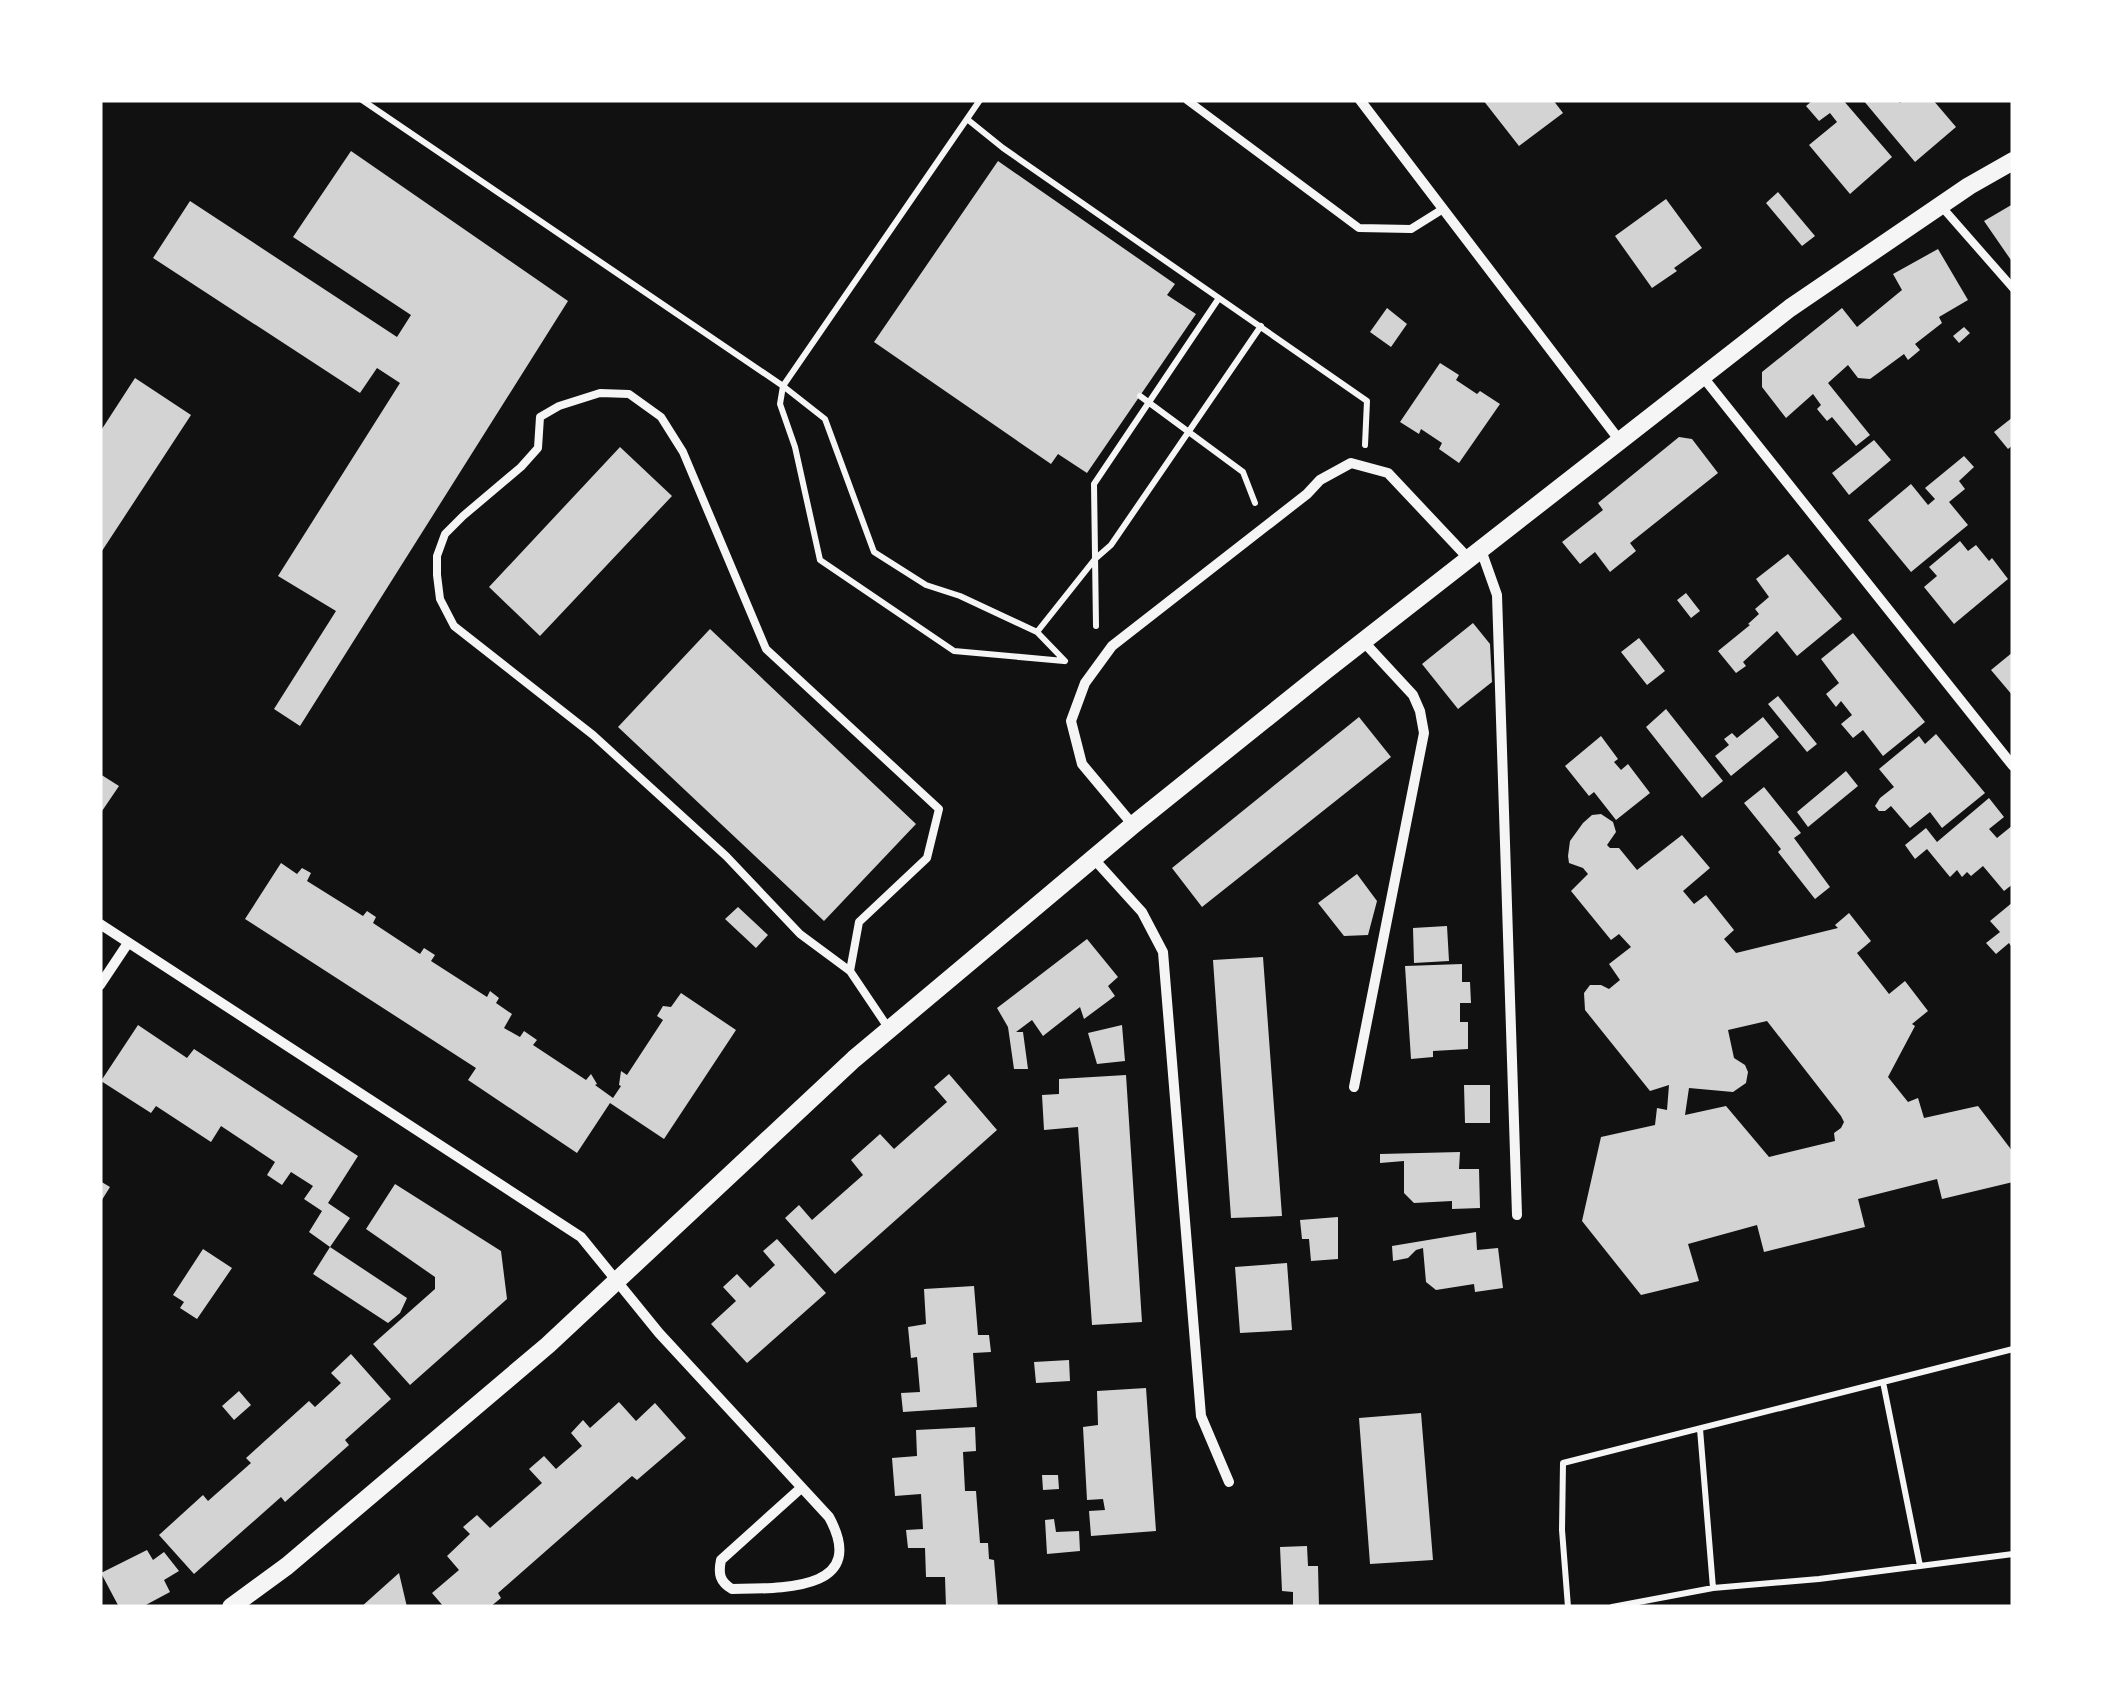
<svg xmlns="http://www.w3.org/2000/svg" width="2113" height="1707" viewBox="0 0 2113 1707" font-family="Quicksand,sans-serif">
	<style>
		.building { fill: #d3d3d3; fill-rule: evenodd }
		.lines { fill: none; stroke-linecap: round; stroke-linejoin: round }
		.path { stroke: #f5f5f5; stroke-width: 6 }
		.service { stroke: #f5f5f5; stroke-width: 8 }
		.minor { stroke: #f5f5f5; stroke-width: 10 }
		.tertiary { stroke: #f5f5f5; stroke-width: 18 }
	</style>
	<rect width="100%" height="100%" fill="#111"/>
	<path class="building" d="M1483,100h70l10,13 -44,33z
		M1813,100h30l49,57 -42,37 -41,-49 28,-23 -7,-9 -11,8 -13,-15z
		M1863,100h35l2,3 3,-3h30l23,27 -41,35z
		M351,151l217,150 -268,425 -26,-17 62,-98 -58,-35 122,-193 -23,-15 -17,25 -207,-135 37,-57 207,136 14,-22 -118,-78z
		M998,161l177,123 -8,11 29,19 -109,159 -29,-19 -7,10 -177,-122z
		M1778,192l37,44 -13,10 -36,-43z
		M1666,199l36,49 -28,20 3,3 -25,17 -37,-52z
		M2013,204v59l-29,-42z
		M1938,249l30,51 -29,17 3,6 -27,21 5,6 -12,10 -4,-6 -34,25 -12,-1 -10,-13 -20,18 42,52 -14,11 -24,-29 -5,4 -10,-12 4,-4 -8,-11 -27,24 -24,-31v-15l80,-64 15,19 45,-37 -9,-16z
		M1387,308l20,16 -16,23 -21,-15z
		M1964,327l6,6 -11,10 -6,-7z
		M1440,363l19,12 -3,5 21,14 3,-3 20,13 -41,59 -20,-14 3,-6 -21,-14 -2,5 -19,-12z
		M135,378l56,37 -91,139v-122z
		M2013,417v28l-5,4 -14,-17z
		M1679,437l13,2 26,34 -88,70 6,8 -26,21 -15,-20 -15,12 -18,-22 41,-32 -5,-7z
		M1874,440l17,20 -42,35 -17,-22z
		M620,447l52,49 -132,140 -51,-49z
		M1964,456l10,11 -15,14 6,8 -16,13 19,23 -57,47 -43,-52 43,-36 17,21 7,-6 -10,-11z
		M1960,541l8,10 8,-6 13,16 3,-3 16,21 -54,45 -30,-37 13,-11 -8,-9z
		M1788,554l54,65 -45,37 -20,-25 -34,31 3,4 -10,7 -18,-22 32,-26 -2,-1 11,-10 -4,-5 14,-12 -13,-18z
		M1686,593l14,18 -9,7 -14,-18z
		M1473,623l17,21 2,38 -34,27 -36,-45z
		M710,629l206,195 -92,97 -206,-194z
		M1853,633l72,89 -42,34 -20,-26 -10,8 -12,-14 11,-9 -11,-14 -5,6 -10,-13 13,-11 -18,-24z
		M1639,638l26,33 -18,14 -26,-33z
		M2013,652v44l-22,-26z
		M1778,696l39,48 -10,8 -39,-48z
		M1666,709l57,72 -21,17 -56,-71z
		M1359,717l32,40 -189,150 -30,-39z
		M1763,717l16,20 -48,39 -16,-20 14,-11 -5,-6 8,-6 5,5z
		M1936,734l49,59 -43,35 -12,-16 -20,16 -19,-22 -6,5h-6l-4,-5 5,-8 14,-11 -15,-18 40,-33 6,8z
		M1601,736l17,23 -4,3 7,8 7,-6 22,29 -34,27 -22,-28 -5,4 -24,-30z
		M1846,771l12,15 -50,41 -11,-15z
		M100,774l19,12 -19,28z
		M1764,787l37,46 -7,5 36,49 -15,12 -37,-47 3,-3 -37,-46z
		M1989,798l15,19 -15,12 8,9 16,-13v59l-9,7 -21,-25 -12,10 -4,-4 -5,5 -5,-7 -7,7 -23,-28 -12,10 -10,-14 21,-17 11,14z
		M1601,814l12,8 3,10 -9,13 3,3h9l18,22 45,-35 28,33 -27,23 11,13 12,-9 28,35 -10,9 12,14 102,-25 -3,-3 14,-12 22,28 -14,12 32,41 16,-13 23,30 -16,13 3,2 -27,51 20,25 10,-4 6,20 54,-12 35,46v30l-71,17 -5,-20 -79,20 7,28 -101,25 -7,-27 -69,19 11,37 -58,14 -59,-74 19,-84 54,-12 2,-17 10,2 2,-25 -19,6 -65,-81 -1,-17 6,-8h11l8,4 11,-9 -11,-16 22,-17 -12,-13 -8,6 -40,-49 17,-17 -5,-6 -14,-5 -1,-7 2,-15 13,-18 9,-8zM1767,1021l74,95 3,6 -3,6 -7,5 1,8 -66,16 -43,-51 -41,9 4,-27 44,4 13,-9 2,-11 -3,-7 -11,-7 -6,-28z
		M281,863l16,11 5,-6 9,5 -4,8 56,35 4,-5 9,6 -3,6 47,31 4,-6 11,7 -4,6 56,36 3,-6 9,7 -3,5 16,11 -8,14 16,9 4,-6 13,9 -4,5 53,35 5,-6 6,10 -2,1 18,13 8,-12 -2,-1 2,-14 6,4 36,-55 -6,-4 6,-10 8,1 10,-14 55,37 -72,109 -54,-36 -33,50 -109,-73 8,-12 -231,-149z
		M1357,874l20,27 -9,34 -24,1 -26,-33z
		M2013,902v47l-4,-6 -13,11 -10,-11 14,-11 -10,-11z
		M738,907l30,28 -12,13 -31,-29z
		M1447,926l2,35 -35,2 -1,-35z
		M1087,939l31,38 -10,9 7,10 -31,23 -4,-12 -37,29 -11,-16 -16,12h7l5,37h-14l-6,-42 -11,-19z
		M1263,957l19,259 -51,2 -18,-258z
		M1462,964v18h8l1,21h-11v19h8v27l-35,2v6l-22,2 -6,-93z
		M138,1025l49,33 7,-9 164,107 -30,47 22,15 -20,29 -21,-15 13,-21 -18,-12 9,-13 -22,-14 -9,13 -15,-10 8,-13 -54,-36 -10,16 -55,-36 -5,7 -50,-32z
		M1122,1025l3,36 -28,3 -9,-31z
		M949,1074l48,56 -162,144 -50,-56 14,-13 13,15 51,-45 -12,-15 29,-26 14,15 53,-47 -13,-15z
		M1126,1075l16,247 -50,3 -14,-198 -34,3 -2,-35 17,-1v-15z
		M1464,1085h26v38h-25z
		M1460,1152l-1,17h20l1,39 -28,1v-8l-38,2 -10,-10v-32l-24,2v-9z
		M100,1181l10,6 -10,16z
		M395,1184l106,67 6,48 -97,86 -37,-41 62,-55v-12l-69,-48z
		M1338,1217v42l-27,2 -2,-22h-7l-2,-19z
		M1476,1232l1,18 21,-2 5,40 -28,4 -1,-8 -38,6 -10,-8 -3,-34 -7,2 -8,8 -15,3 -1,-15z
		M777,1239l49,54 -79,70 -36,-39 25,-23 -13,-14 14,-13 13,14 25,-23 -12,-14z
		M330,1247l77,51 -7,15 -12,10 -75,-49z
		M203,1249l29,19 -35,51 -17,-11 4,-6 -11,-7z
		M1287,1263l5,67 -52,3 -5,-66z
		M974,1286l4,49h11l2,17 -18,1 4,54 -74,5 -2,-19 19,-1 -3,-35 -6,1 -3,-31 18,-3 -2,-35z
		M351,1354l40,45 -46,41 4,5 -64,57 -4,-5 -87,77 -35,-39 44,-40 5,6 43,-38 -5,-5 63,-57 6,6 26,-24 -10,-10z
		M1069,1360l1,21 -34,2 -2,-21z
		M1146,1388l10,143 -65,5 -2,-25 16,-1 -2,-11 -16,1 -4,-73 15,-2 -1,-34z
		M239,1391l12,14 -17,15 -12,-14z
		M619,1402l17,19 19,-18 31,35 -49,42 -5,-4 -44,38 -90,79 3,5 -11,9h-46l-12,-14 27,-23 -12,-14 23,-22 -7,-7 14,-12 13,13 52,-45 -13,-14 15,-13 12,13 26,-23 -11,-13 12,-13 7,8z
		M1421,1413l12,147 -63,4 -11,-146z
		M975,1427l1,24 -13,1 2,39h11l4,52h8l1,16 5,1 4,47h-52l-1,-30h-19l-1,-29h-17l-2,-18 17,-1 -2,-35 -26,2 -3,-38 25,-2 -1,-26z
		M1042,1475h16l1,14 -16,1z
		M1054,1519l2,13 23,-1 1,20 -33,3 -2,-34z
		M1307,1546l1,20h10l1,41h-26v-15l-11,-1 -2,-44z
		M147,1550l6,10 11,-8 15,19 -15,9 6,12 -28,15h-23l-18,-34z
		M399,1573l8,34h-46z"/>
	<g class="lines">
		<path class="path" d="M362,100l421,286 42,33 49,133 52,33 34,11 77,36 28,29
			M980,100l-197,286 -3,18 15,43 25,113 134,91 110,10
			M967,119l36,29 364,253 -2,44
			M1140,396l103,76 12,31
			M1096,626l-2,-142 125,-186
			M1037,632l58,-73 16,-14 150,-219
			M1883,1382l37,184
			M1700,1429l13,159
			M1568,1607l-6,-77 1,-67 450,-114
			M1612,1607l101,-19 106,-9 194,-25"/>
		<path class="service" d="M1187,100l172,128 52,1 32,-20
			M1941,206l72,82
			M850,971l-50,-37 -74,-78 -133,-121 -139,-109 -14,-27 -3,-24v-19l8,-22 18,-18 58,-49 17,-19 2,-31 19,-11 41,-13 29,1 32,23 22,35 83,197 173,160 -12,49 -68,64 -9,49 39,58"/>
		<path class="minor" d="M1360,100l260,341
			M1703,377l310,389
			M1481,550l16,45 20,620
			M1133,825l-51,-61 -11,-43 14,-38 27,-37 195,-152 13,-14 31,-17 37,10 81,86
			M1093,858l49,54 21,40 38,464 28,66
			M100,924l481,313 78,96 170,184c41,75 -49,71 -97,72 -12,-7 -14,-15 -11,-29l80,-72
			M100,985l28,-42
			M1354,1087l70,-354 -4,-22 -7,-16 -50,-54"/>
		<path class="tertiary" d="M231,1607l56,-41 261,-221 306,-286 279,-234 192,-154 465,-363 179,-122 44,-25"/>
	</g>
	<rect width="2113" height="1707" fill="none" stroke="#ffffff" stroke-width="205"/>
</svg>
